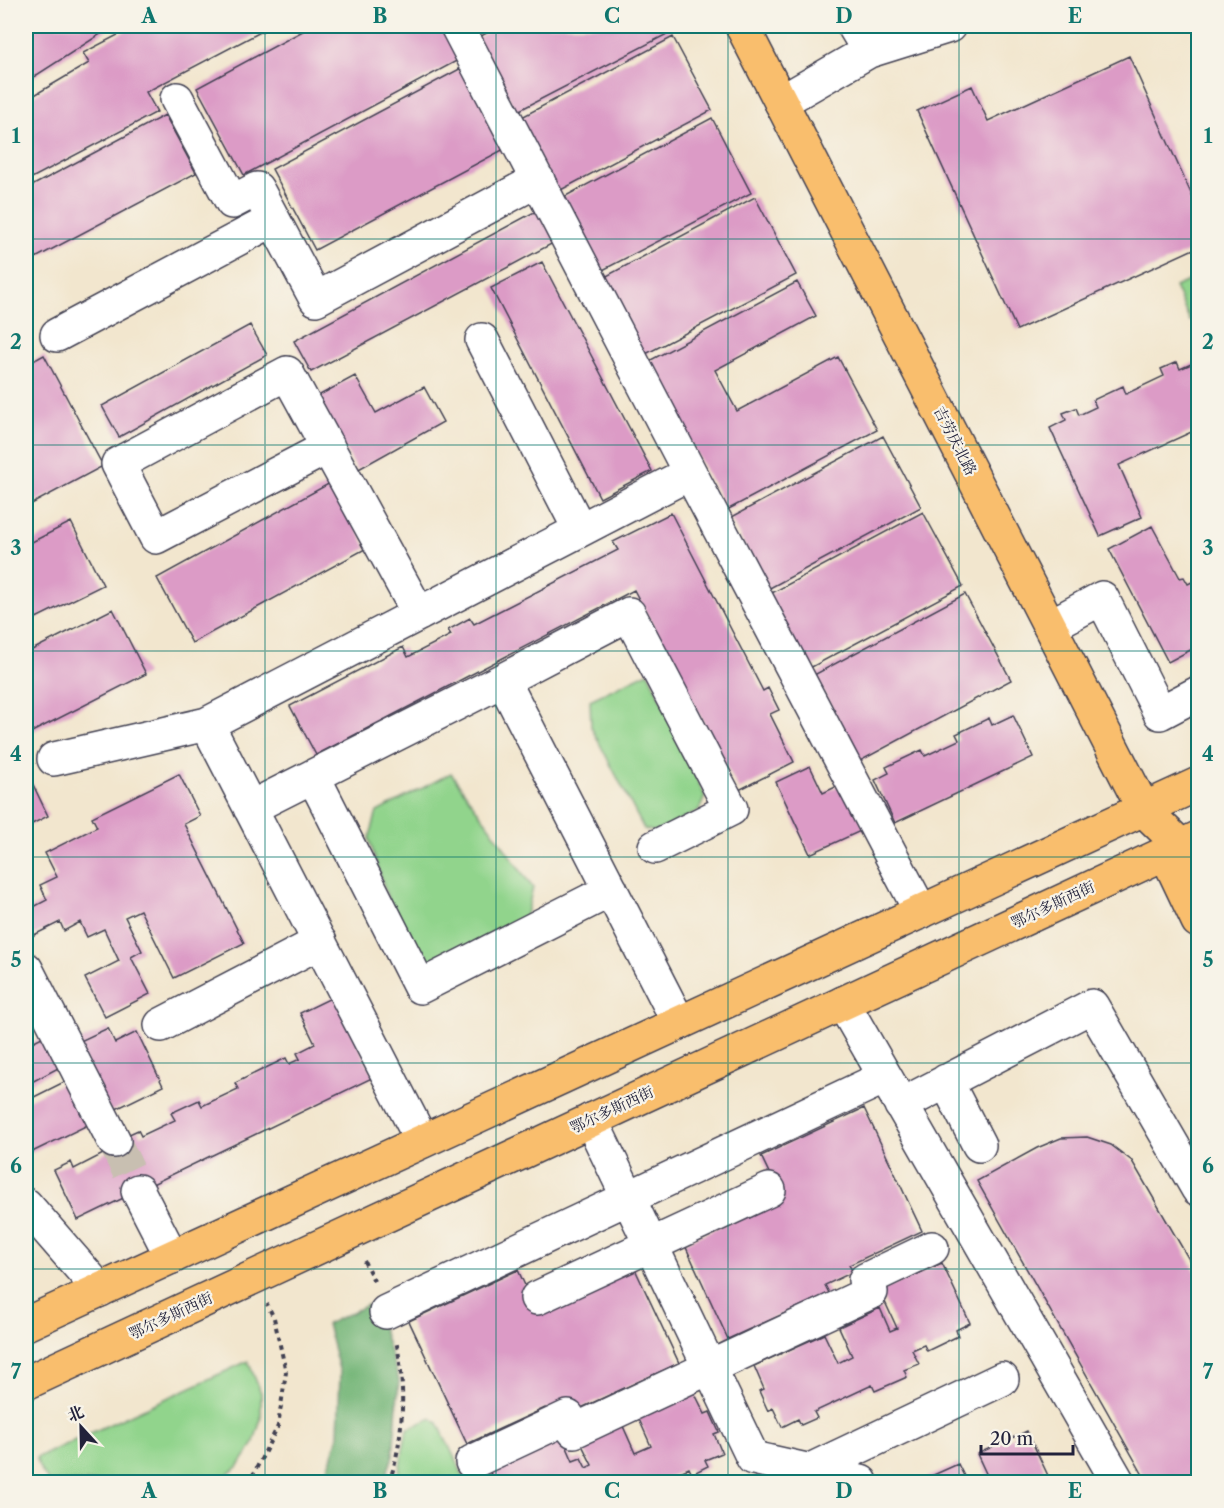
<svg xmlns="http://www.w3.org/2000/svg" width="1224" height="1508" viewBox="0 0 1224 1508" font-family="'Libre Caslon Text','Noto Serif SC',serif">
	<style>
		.green { fill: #91d48c; stroke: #5a7b64; stroke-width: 1.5 }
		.forest { fill: #74b678; stroke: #4b6c5a; stroke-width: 1.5 }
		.building { fill: #dc9bc6 }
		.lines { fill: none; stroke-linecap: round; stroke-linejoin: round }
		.minor-tunnel { stroke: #c8bfb1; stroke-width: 33; stroke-dasharray: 33 16; stroke-linecap: butt }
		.minor-casing { stroke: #413f51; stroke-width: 36 }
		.major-casing { stroke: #413f51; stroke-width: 36 }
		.path { stroke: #413f51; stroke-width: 4; stroke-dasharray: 4.5 4.5; stroke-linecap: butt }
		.minor { stroke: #fff; stroke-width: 33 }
		.major { stroke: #f9be6d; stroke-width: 33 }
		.grid { fill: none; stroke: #0f766e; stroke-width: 1.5; stroke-opacity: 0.55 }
		.labels { text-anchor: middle; stroke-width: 4.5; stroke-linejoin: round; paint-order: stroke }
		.street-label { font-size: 15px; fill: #22223b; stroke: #f7f3e8 }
		.neatline { fill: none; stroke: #0f766e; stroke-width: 2 }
		.grid-label { font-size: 20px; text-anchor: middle; font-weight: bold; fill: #0f766e }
	</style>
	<rect width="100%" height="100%" fill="#f7f3e8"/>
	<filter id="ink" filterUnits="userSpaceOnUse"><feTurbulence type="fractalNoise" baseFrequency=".0167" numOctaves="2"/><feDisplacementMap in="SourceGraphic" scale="12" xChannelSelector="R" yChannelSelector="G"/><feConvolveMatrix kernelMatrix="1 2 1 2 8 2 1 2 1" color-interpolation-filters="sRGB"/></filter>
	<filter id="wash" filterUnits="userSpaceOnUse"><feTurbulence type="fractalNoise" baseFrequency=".008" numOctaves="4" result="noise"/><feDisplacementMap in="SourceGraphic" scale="24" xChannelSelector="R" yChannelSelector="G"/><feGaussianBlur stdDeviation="1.35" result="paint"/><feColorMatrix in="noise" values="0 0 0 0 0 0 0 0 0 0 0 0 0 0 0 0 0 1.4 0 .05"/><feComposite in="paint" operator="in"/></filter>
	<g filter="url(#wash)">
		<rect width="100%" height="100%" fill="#f2e6ce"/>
		<path class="green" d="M1198,277v41l-8,3 -15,-34z
			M648,672l57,124 -6,15 -43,21 -12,-3 -53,-102 -1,-27z
			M451,773l82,115 -9,34 -73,37 -32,3 -23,-37 -27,-86 8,-27z
			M248,1361l13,32v26l-8,26 -15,22 -22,15h-167l-9,-13 -4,-11z
			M431,1418l7,5 28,59h-69l10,-53z"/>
		<path class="forest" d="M367,1305l9,3 23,72 -6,76 -9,26h-60l14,-46 2,-63 -13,-49z"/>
		<g id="blocks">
			<path class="building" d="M26,26h87l-87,56z
				M135,26h137l-126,66 11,20 -131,69v-81l63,-37 -6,-10z
				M312,26h135l17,31 -220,118 -47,-87z
				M500,26h168l3,6 -155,80 -39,-74z
				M673,37l39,73 -155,82 -39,-73z
				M1129,56l69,153v38l-181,83 -100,-219 55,-25 16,35z
				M467,65l43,81 -195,104 -43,-81z
				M165,115l31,58 -170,90v-74z
				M712,118l39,75 -152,79 -39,-73z
				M755,197l41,78 -154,81 -41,-77z
				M540,209l17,32 -246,131 -17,-31z
				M542,262l110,209 -52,27 -109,-210z
				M797,282l19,34 -101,54 22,41 101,-54 39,73 -150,80 -80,-148z
				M250,325l17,30 -148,82 -17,-31z
				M44,355l59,111 -77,41v-142z
				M1198,361v68l-79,36 23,52 -42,19 -50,-108 16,-8 -3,-7 13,-5 3,7 17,-8 -3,-7 30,-14 3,8 38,-18 -3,-7 16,-7 3,7z
				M355,376l21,37 48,-26 19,35 -86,48 -41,-73z
				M883,436l38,71 -153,82 -38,-71z
				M332,482l35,66 -175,95 -35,-65z
				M923,512l40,74 -155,83 -40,-74z
				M671,513l92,178 5,-3 11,22 -9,4 24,48 -55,28 -105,-200 -318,165 -26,-49 113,-59 5,10 43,-22 -3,-5 22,-12 4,6 144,-74 -5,-8z
				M71,522l32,63 -77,38v-78z
				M1152,526l28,52 4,-1 4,7 10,-5v67l-30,16 -59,-113z
				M965,594l46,86 -151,81 -46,-86z
				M113,609l33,65 -120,61v-82z
				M1013,715l20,42 -138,66 -20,-43 14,-7 -3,-6 36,-17 3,6 34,-16 -3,-6 33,-16 3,7z
				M810,766l13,27 21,-10 21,46 -55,25 -34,-72z
				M26,770l22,46 -22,11z
				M179,774l21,42 -16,8 60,119 -70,35 -34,-68 -15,7 17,34 -11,6 19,37 -45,23 -20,-39 34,-17 -15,-32 -17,8 -7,-15 -16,9 -4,-9 -34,17v-28l21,-11 -7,-15 17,-8 -12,-24 52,-26 -5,-10z
				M335,996l39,81 -296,143 -24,-50 17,-8 3,7 37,-19 3,-9 24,-11 3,6 34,-16 -4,-7 28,-13 3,6 36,-17 -3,-6 51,-25 3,6 11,-5 -3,-6 18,-9 -15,-31z
				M108,1028l7,15 22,-11 26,54 -53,26 -34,-69z
				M48,1034l16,31 -38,20v-40z
				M70,1079l22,44 -66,32v-54z
				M864,1108l58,123 -73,34 4,7 -28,13 4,8 -101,46 -44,-96 97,-45 -20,-42z
				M1087,1137l24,8 21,16 66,114v207h-51l-170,-301 60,-33 24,-10z
				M942,1263l28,60 -14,7 2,6 -31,15 -3,-6 -12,5 7,14 -15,6 3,7 -32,14 -3,-6 -58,27 3,6 -16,7 -3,-6 -16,8 -9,-19 -5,3 -9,-20 5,-2 -10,-23 70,-32 14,29 14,-7 -13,-29 41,-19 10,23 7,-3 -17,-37z
				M634,1267l45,96 -100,46 -3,-7 -28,13 -3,-7 -78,36 -58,-123 109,-51 19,42z
				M694,1392l11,22 5,-2 9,20 -5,2 8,19 -17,7 3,6 -16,8 -3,-6 -32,14h-163l-5,-12 73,-34 11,25 8,-3 5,10 6,-3 -11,-22 41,-19 13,29 16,-7 -13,-29z
				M1027,1431l24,51h-61l-13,-28z
				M958,1464l9,18h-49z"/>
		</g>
	</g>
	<g filter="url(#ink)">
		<use href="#blocks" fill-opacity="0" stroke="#413f51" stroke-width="1.5"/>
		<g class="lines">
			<path class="minor-tunnel" d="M114,1141l24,50"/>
			<g class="minor-casing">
				<path id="minor" d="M457,26l233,447 231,439
					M854,26l15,25
					M177,99l55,103 25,-13 59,110 222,-119
					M781,102l88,-51 80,-25
					M57,335l216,-115
					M482,340l98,190
					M328,447l-172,90 -38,-73 169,-91 132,241
					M1050,626l52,-28 58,115 38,-20
					M503,680l176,343
					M54,759l153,-35
					M313,776l107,211 191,-97
					M250,808l253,-128 126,-66 102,195 -76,38
					M26,969l88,172
					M843,1003l275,479
					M161,1025l159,-83
					M946,1081l33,64
					M901,1105l191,-99 106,183
					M591,1120l162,338 108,24
					M422,1141l-215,-417 483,-251
					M138,1191l34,66
					M26,1205l74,85
					M537,1298l232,-108
					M386,1312l499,-235
					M472,1462l96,-45 6,14 297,-139 -6,-12 67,-32
					M802,1474l200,-95"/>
			</g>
			<g class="major-casing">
				<path id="major" d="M742,26l402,784 37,36 17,33
					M1169,860l29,61
					M26,1324l1172,-540
					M26,1383l1172,-545"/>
			</g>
			<path class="path" d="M364,1261l11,22
				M245,1482l8,-7 25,-49 8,-54 -12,-54 -7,-14
				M389,1482c15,-40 17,-99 7,-141"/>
			<use href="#minor" class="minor"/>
			<use href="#major" class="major"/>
		</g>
	</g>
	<path class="grid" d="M265,26v1456M496,26v1456M728,26v1456M959,26v1456M26,239h1172M26,445h1172M26,651h1172M26,857h1172M26,1063h1172M26,1269h1172"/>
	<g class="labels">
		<g class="street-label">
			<text transform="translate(955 441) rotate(63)" y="5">吉劳庆北路</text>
			<text transform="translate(1053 905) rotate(-25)" y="5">鄂尔多斯西街</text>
			<text transform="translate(612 1110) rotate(-25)" y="5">鄂尔多斯西街</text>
			<text transform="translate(171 1316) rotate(-25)" y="5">鄂尔多斯西街</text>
		</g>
	</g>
	<rect width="1224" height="1508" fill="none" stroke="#f7f3e8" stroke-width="66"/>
	<g transform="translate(81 1427) rotate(338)" stroke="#f7f3e8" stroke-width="4.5" paint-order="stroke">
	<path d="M0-4.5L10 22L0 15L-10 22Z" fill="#22223b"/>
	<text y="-9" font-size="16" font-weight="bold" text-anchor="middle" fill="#22223b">北</text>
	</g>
	<path d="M981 1445v9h92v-9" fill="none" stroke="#22223b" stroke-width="3"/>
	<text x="990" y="1445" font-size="18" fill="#22223b" stroke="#f7f3e8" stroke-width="4.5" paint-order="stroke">20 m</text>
	<rect x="33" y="33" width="1158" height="1442" class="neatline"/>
	<g class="grid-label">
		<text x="149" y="23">A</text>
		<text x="380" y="23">B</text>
		<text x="612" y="23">C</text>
		<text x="844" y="23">D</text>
		<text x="1075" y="23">E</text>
		<text x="16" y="143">1</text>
		<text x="1208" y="143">1</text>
		<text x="16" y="349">2</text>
		<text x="1208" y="349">2</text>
		<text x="16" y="555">3</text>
		<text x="1208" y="555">3</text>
		<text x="16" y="761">4</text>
		<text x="1208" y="761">4</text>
		<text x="16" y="967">5</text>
		<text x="1208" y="967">5</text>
		<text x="16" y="1173">6</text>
		<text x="1208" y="1173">6</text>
		<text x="16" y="1379">7</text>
		<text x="1208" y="1379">7</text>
		<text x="149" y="1498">A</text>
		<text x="380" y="1498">B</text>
		<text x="612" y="1498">C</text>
		<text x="844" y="1498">D</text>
		<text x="1075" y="1498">E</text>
	</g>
</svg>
